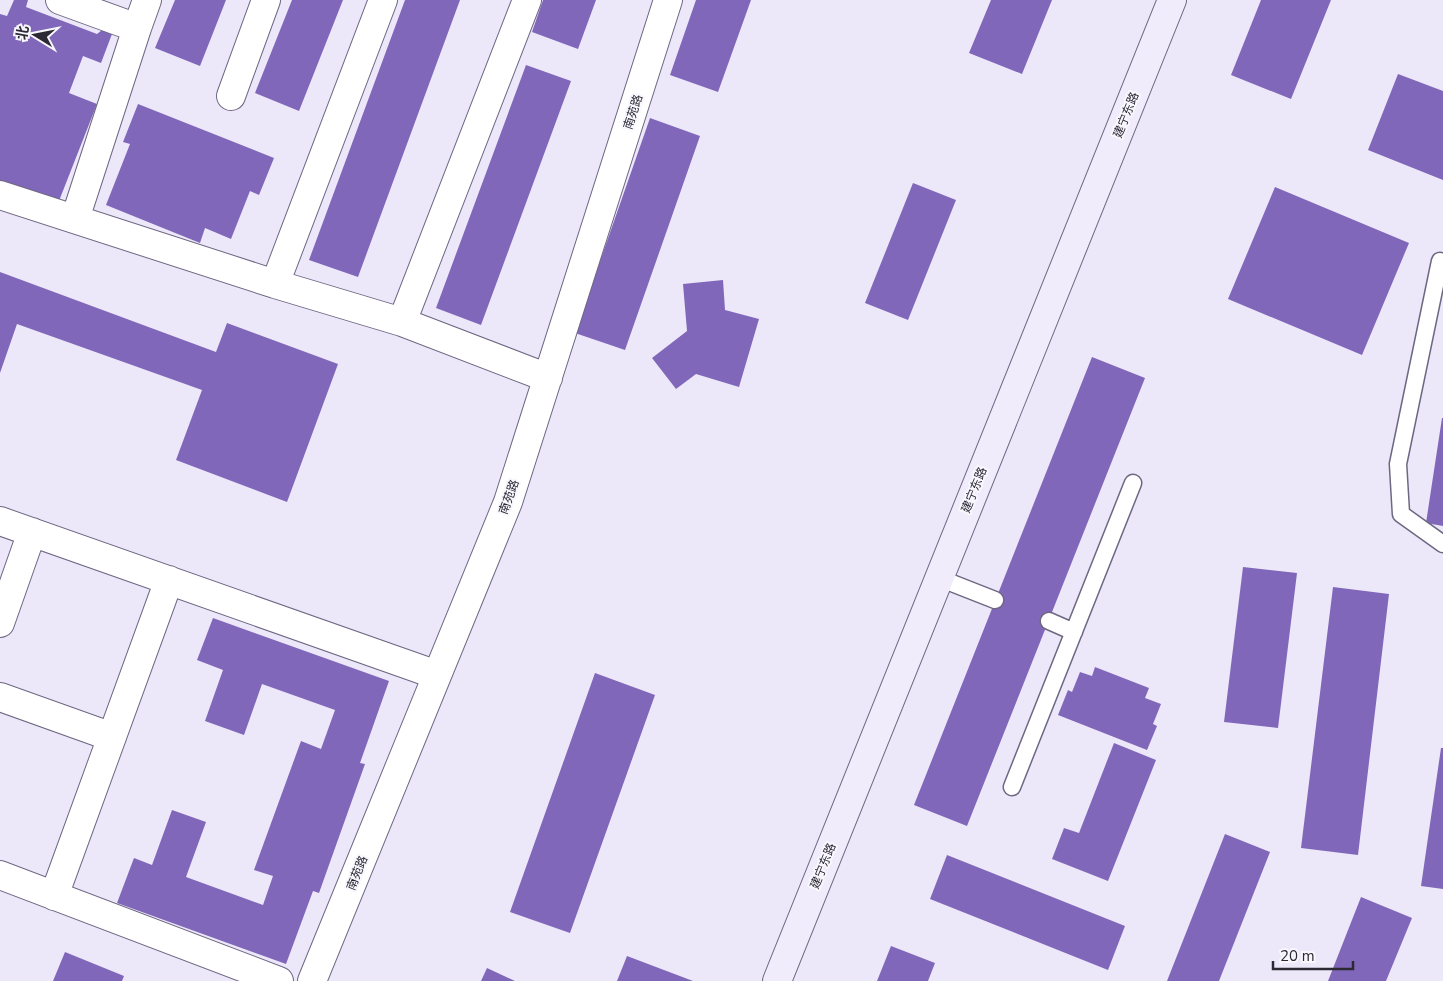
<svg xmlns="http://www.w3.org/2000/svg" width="1443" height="981" viewBox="0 0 1443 981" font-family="'Nunito Sans','Noto Sans SC',sans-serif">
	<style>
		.building { fill: #8167b9 }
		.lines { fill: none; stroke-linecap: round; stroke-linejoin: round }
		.lane-casing { stroke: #6e6782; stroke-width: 19 }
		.street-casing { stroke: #6e6782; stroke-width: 30 }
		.secondary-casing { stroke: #6e6782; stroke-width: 30 }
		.lane { stroke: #fff; stroke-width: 16 }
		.street { stroke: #fff; stroke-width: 28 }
		.secondary { stroke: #f0ecfc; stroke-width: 28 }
		.labels { text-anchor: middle; stroke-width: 4; stroke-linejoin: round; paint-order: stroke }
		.street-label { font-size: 12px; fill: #2c2935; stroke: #f8f7fd }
	</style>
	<rect width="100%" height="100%" fill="#ece8fa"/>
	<path class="building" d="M14,0h14l-2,7 71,27 5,-4 10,4 -11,29 -18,-7 -14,37 28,11 -40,102 -57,-22v-170l7,2z
		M175,0h51l-26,66 -45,-18z
		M292,0h51l-44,111 -44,-18z
		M405,0h55l-102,277 -49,-17z
		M543,0h53l-18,49 -46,-17z
		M696,0h55l-33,92 -48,-17z
		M991,0h61l-30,74 -53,-21z
		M1261,0h70l-40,99 -60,-24z
		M526,65l45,16 -90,244 -45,-17z
		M1398,74l45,17v89l-75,-30z
		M138,104l136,54 -15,37 -9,-4 -19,48 -26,-11 -5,15 -94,-38 24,-61 -7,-2z
		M650,118l50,18 -75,214 -50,-17z
		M913,183l43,17 -48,120 -43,-17z
		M1275,187l134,56 -47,112 -134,-56z
		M0,272l216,80 11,-29 111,41 -51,138 -111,-42 26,-70 -185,-66 -17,49z
		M723,280l2,30 34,9 -20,68 -43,-13 -20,15 -24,-31 35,-27 -4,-47z
		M1092,357l53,21 -178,448 -53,-21z
		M1442,418h1v108l-17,-3z
		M1243,567l54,6 -19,155 -54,-6z
		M1333,587l56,7 -31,261 -57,-7z
		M213,618l176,63 -29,82 5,1 -46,129 -6,-2 -27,73 -169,-61 17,-45 18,7 20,-55 34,12 -20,55 77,28 10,-29 -19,-6 47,-129 20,8 14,-39 -73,-26 -18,51 -39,-14 18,-51 -26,-10z
		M1095,667l54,21 -4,10 16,6 -8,20 4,2 -10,24 -89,-35 10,-25 4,2 8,-20 12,4z
		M595,673l60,22 -85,238 -60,-21z
		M1114,743l42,17 -48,121 -56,-22 12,-31 15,5z
		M1441,748h2v141l-22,-3z
		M1225,834l45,18 -51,129h-52z
		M947,855l178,71 -17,44 -178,-71z
		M1361,897l51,21 -26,63h-58z
		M891,946l44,17 -7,18h-51z
		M65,952l59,24 -2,5h-69z
		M627,956l66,25h-76z
		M487,968l28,13h-34z"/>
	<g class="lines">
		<g class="lane-casing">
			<path id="lane" d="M1440,261l-42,203 3,50 42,30
				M939,578l56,22
				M1049,621l25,11
				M1012,787l121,-304"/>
		</g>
		<g class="street-casing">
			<path id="street" d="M60,0l77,28 10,-28
				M231,96l35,-96
				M0,195l275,89 127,38 146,56
				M75,219l62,-191
				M275,284l108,-284
				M402,322l125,-322
				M0,521l437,154
				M0,623l32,-91
				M0,697l112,40
				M0,875l279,106
				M54,896l115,-316
				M312,981l196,-479 160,-502"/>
		</g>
		<g class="secondary-casing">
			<path id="secondary" d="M777,981l395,-981"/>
		</g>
		<use href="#lane" class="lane"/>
		<use href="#street" class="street"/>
		<use href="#secondary" class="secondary"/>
	</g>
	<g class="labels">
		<g class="street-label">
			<text transform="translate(633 112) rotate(-72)" y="4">南苑路</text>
			<text transform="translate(1126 115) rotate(-68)" y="4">建宁东路</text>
			<text transform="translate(974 490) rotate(-68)" y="4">建宁东路</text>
			<text transform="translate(509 497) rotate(-70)" y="4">南苑路</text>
			<text transform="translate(823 866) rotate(-68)" y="4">建宁东路</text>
			<text transform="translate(357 873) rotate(-68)" y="4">南苑路</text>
		</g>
	</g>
	<g transform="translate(35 35) rotate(280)" stroke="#f8f7fd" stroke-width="4" paint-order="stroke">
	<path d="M0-4L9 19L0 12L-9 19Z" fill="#2c2935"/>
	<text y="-8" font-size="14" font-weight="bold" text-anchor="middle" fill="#2c2935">北</text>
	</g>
	<path d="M1273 961v8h80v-8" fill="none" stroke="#2c2935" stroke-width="2.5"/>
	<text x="1280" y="961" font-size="15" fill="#2c2935" stroke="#f8f7fd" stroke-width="4" paint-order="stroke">20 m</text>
</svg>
